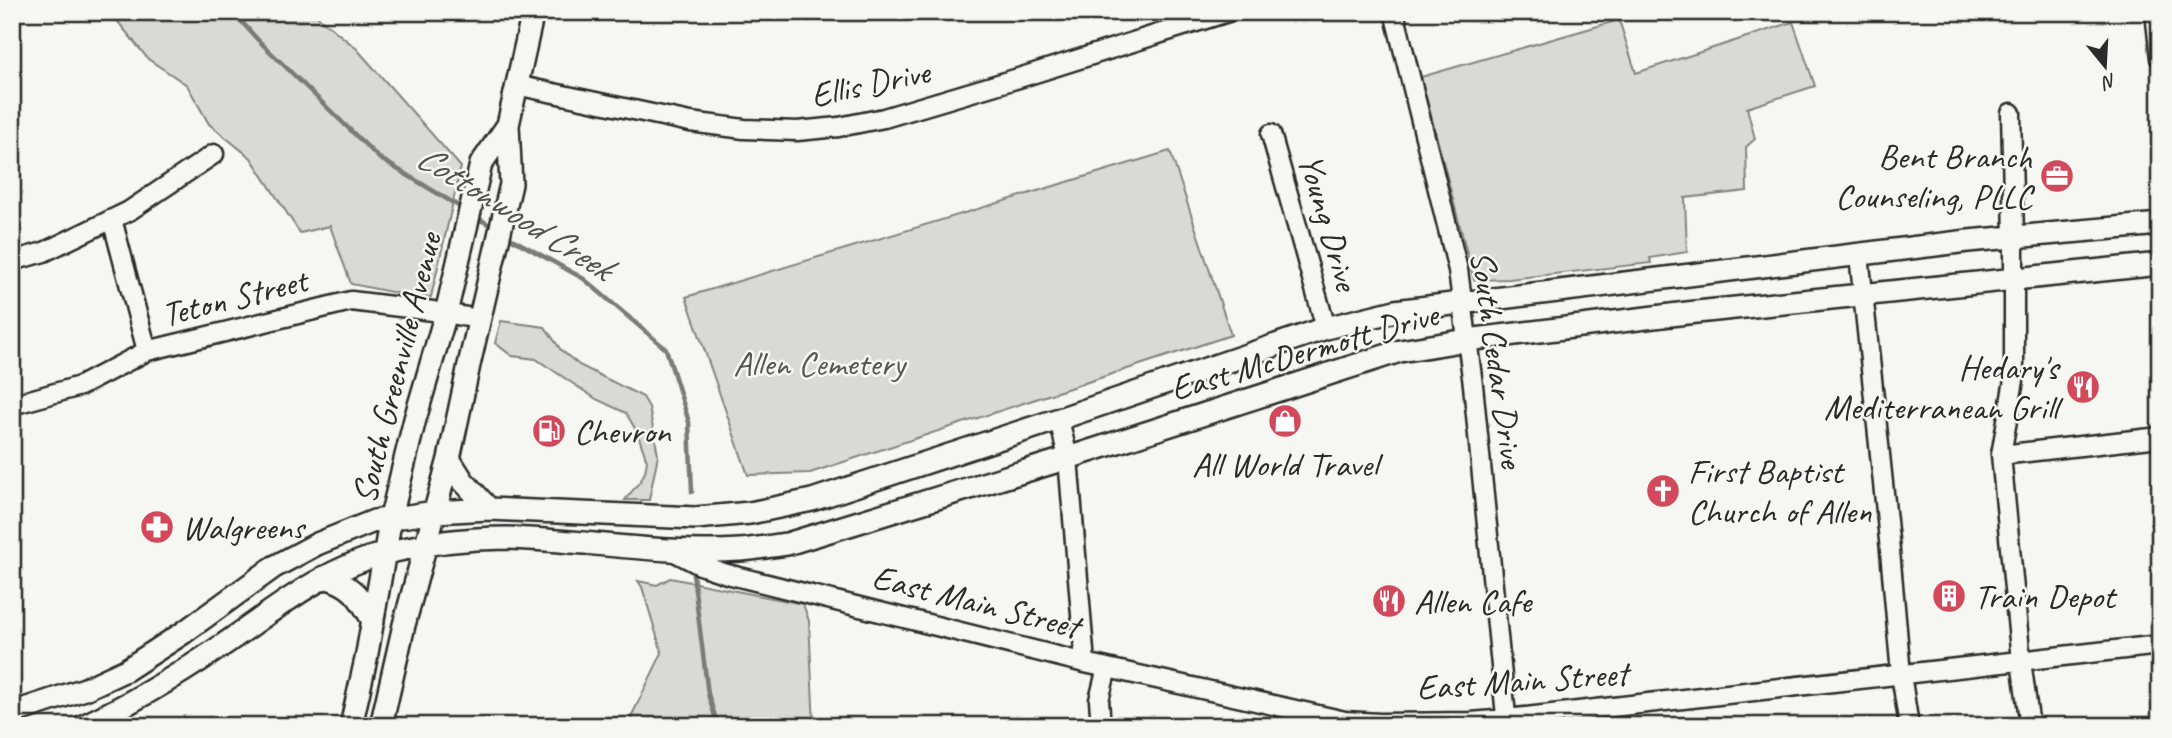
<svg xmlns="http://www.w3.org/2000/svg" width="2172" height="738" viewBox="0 0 2172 738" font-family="Caveat,sans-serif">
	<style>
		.green { fill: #d9d9d5; stroke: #828280; stroke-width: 2 }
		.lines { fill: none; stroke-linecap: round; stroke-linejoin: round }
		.stream { stroke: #7a7a78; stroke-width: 4.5 }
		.minor-casing { stroke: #2b2b2b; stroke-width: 23 }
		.major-casing { stroke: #2b2b2b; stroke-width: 26 }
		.minor { stroke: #f6f6f2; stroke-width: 18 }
		.major { stroke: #f6f6f2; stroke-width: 21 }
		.labels { text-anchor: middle; stroke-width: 5; stroke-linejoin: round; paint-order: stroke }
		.street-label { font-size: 35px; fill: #2b2b2b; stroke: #f6f6f2 }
		.poi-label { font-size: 35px; fill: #2b2b2b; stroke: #f6f6f2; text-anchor: start }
		.park-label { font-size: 35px; fill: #565656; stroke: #f6f6f2 }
		.water-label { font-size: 37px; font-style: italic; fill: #525251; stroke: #f6f6f2 }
	</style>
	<rect width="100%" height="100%" fill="#f6f6f2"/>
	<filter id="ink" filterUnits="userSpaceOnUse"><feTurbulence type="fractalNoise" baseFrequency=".0143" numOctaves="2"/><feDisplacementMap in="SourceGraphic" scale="14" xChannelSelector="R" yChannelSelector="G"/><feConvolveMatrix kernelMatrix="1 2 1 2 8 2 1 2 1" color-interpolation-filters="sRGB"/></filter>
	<g filter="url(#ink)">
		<path class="green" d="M110,12h202l44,36 105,119 -30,130 -20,-1 -60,-12 -21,-58 -30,7 -49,-75 -42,-34 -22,-39 -39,-26z
			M1619,20l17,53 157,-51 22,64 -68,22 8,31 -9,8 1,44 -62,7 2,54 -37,6 1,5 -142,16 -35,1 -53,-203z
			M1170,151l61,184 -421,138 -62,2 -62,-178z
			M501,321l44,6 16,23 18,15 64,32 6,10 9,48 -9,45h-24l16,-20 4,-8 2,-11 -10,-29 -11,-19 -30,-14 -60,-40 -24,-3 -17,-13z
			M670,578l133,26 6,17 5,105h-180l-3,-9 31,-64 -20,-66 -4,-6 19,4z"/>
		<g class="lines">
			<path class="stream" d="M233,12l24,27 122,119 86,52
				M475,216l19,12
				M505,235l79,44 82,70 23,73 3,70
				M693,574l15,120 10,32"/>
			<g class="minor-casing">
				<path id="minor" d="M1394,12l64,258 15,115 34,341
					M2155,12l5,46
					M516,85l174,37 54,7 53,2 42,-4 45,-9 138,-41 206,-65
					M2011,113l3,123v144l-13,75 20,206 9,65
					M1271,134l55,194
					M112,219l35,132
					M1859,255l30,285 12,134 8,52
					M12,261l32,-9 85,-41 85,-57
					M12,405l68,-19 67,-35 204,-50 82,10 46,8
					M1059,419l9,39 17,205
					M2001,455l159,-18
					M671,550l29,15 27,9 358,89 260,58 35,2 91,-1 36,-3 653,-74
					M1101,726l-2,-26 8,-32"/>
			</g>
			<g class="major-casing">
				<path id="major" d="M449,459l14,22 26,28
					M324,577c29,8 35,19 49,44
					M12,713l73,-24 41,-19 57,-37 91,-66 43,-23 57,-23 61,-9 54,-3 207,9 54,-5 62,-13 247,-81 267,-91 69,-17 573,-70 192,-17
					M83,726c47,-22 91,-48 134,-77 54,-36 104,-80 169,-96 40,-10 80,-15 121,-15 78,2 156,17 233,12 16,-1 32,-4 47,-6l281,-86 332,-107 67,-11 220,-27 473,-49
					M351,726l15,-67 25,-142 24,-98 31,-106 35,-149 27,-39
					M381,726l23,-101 45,-166 20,-94 42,-181 -3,-59 25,-113"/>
			</g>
			<use href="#minor" class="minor"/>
			<use href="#major" class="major"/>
		</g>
	</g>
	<defs>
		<g id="office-disc" transform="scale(1.75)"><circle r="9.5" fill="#d1495b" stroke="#f6f6f2"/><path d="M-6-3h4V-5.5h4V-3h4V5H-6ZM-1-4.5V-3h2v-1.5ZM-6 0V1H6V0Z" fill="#fff"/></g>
		<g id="restaurant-disc" transform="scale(1.75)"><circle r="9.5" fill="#d1495b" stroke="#f6f6f2"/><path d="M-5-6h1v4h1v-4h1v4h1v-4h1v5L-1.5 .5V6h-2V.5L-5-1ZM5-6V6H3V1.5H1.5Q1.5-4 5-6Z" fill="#fff"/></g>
		<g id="shop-disc" transform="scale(1.75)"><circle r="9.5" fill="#d1495b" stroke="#f6f6f2"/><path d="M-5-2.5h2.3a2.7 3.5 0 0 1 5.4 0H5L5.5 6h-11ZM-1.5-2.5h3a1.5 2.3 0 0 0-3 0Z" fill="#fff"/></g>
		<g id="fuel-disc" transform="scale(1.75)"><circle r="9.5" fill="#d1495b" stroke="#f6f6f2"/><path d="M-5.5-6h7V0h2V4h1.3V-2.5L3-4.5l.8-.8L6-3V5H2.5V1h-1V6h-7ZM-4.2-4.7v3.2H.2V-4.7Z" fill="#fff"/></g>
		<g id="church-disc" transform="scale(1.75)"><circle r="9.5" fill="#d1495b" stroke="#f6f6f2"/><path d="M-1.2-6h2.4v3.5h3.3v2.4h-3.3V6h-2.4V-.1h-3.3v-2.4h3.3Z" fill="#fff"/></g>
		<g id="pharmacy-disc" transform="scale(1.75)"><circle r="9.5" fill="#d1495b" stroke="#f6f6f2"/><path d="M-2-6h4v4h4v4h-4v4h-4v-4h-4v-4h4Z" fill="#fff"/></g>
		<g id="building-disc" transform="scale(1.75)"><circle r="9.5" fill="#d1495b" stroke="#f6f6f2"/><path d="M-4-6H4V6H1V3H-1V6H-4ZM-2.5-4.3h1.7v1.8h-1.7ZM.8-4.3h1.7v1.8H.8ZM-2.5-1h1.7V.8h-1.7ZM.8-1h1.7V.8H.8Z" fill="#fff"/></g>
	</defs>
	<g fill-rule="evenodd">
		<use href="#office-disc" x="2057" y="176"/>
		<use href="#restaurant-disc" x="2083" y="387"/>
		<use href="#shop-disc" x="1285" y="421"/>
		<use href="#fuel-disc" x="549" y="431"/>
		<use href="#church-disc" x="1663" y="491"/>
		<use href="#pharmacy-disc" x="157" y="527"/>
		<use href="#building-disc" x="1949" y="596"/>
		<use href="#restaurant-disc" x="1389" y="601"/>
	</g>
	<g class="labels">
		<g class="street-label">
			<text transform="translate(870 83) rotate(-12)" y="12">Ellis Drive</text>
			<text transform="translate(1329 222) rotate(74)" y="12">Young Drive</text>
			<text transform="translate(234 297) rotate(-14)" y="12">Teton Street</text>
			<text transform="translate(1304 351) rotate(-16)" y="12">East McDermott Drive</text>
			<text transform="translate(1498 359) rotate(82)" y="12">South Cedar Drive</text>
			<text transform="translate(396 368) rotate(-76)" y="12">South Greenville Avenue</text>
			<text transform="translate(976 601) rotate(14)" y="12">East Main Street</text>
			<text transform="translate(1522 680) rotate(-4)" y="12">East Main Street</text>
		</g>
		<g class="poi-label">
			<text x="2032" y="168" text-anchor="end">Bent Branch<tspan x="2032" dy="40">Counseling, PLLC</tspan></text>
			<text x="2058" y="379" text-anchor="end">Hedary's<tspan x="2058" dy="40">Mediterranean Grill</tspan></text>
			<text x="574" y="443">Chevron</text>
			<text x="1285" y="476" text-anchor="middle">All World Travel</text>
			<text x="1688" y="483">First Baptist<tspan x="1688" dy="40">Church of Allen</tspan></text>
			<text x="182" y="539">Walgreens</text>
			<text x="1974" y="608">Train Depot</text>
			<text x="1414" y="613">Allen Cafe</text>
		</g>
		<g class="park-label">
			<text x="819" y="375">Allen Cemetery</text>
		</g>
		<g class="water-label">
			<text transform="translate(515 211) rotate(32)" y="13">Cottonwood Creek</text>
		</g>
	</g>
	<rect width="2172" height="738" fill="none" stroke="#f6f6f2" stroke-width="42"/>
	<rect x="21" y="21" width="2130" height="696" fill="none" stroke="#2b2b2b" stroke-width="2.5" filter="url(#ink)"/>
	<g transform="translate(2105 66) rotate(162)" stroke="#f6f6f2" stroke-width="5" paint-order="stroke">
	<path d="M0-5L12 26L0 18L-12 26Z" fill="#2b2b2b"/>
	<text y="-10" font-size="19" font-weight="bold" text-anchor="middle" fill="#2b2b2b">N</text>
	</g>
</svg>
